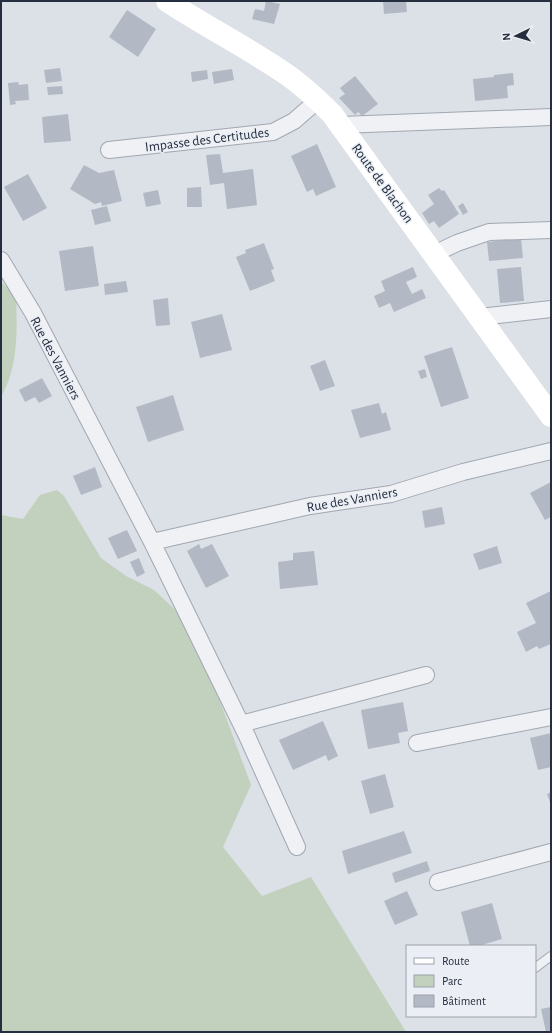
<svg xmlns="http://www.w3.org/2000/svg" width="552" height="1033" viewBox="0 0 552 1033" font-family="'Alegreya Sans',sans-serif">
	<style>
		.green { fill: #c2d1bd }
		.building { fill: #b3b9c4 }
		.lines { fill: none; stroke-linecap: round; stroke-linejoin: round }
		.lane-casing { stroke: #a1a7b1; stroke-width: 10 }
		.street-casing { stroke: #a1a7b1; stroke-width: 18 }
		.lane { stroke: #eff1f5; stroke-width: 8 }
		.street { stroke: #eff1f5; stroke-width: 16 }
		.secondary { stroke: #fff; stroke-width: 22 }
		.labels { text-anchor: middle; stroke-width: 3; stroke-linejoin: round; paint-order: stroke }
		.street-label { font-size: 14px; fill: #252e3e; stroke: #ebeff5 }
	</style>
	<rect width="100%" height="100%" fill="#dce0e7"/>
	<path class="green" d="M1,282l15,13c1,34 3,71 -15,102z
		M57,490l7,6 37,62 25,18 28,14 29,27 18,33 50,135 -28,62 39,49 49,-19 95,155h-405v-517l22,4 17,-24z"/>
	<path class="building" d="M266,1l14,3 -6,20 -22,-5 3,-10 9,2z
		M383,1h23l1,11 -23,2z
		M127,10l29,19 -18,28 -29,-20z
		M60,68l2,13 -16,2 -2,-13z
		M232,69l2,11 -20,4 -2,-12z
		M207,70l1,9 -16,3 -1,-10z
		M513,73l1,12 -7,1 1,12 -33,3 -2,-22 21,-2v-2z
		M355,76l23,28 -16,12 -4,-4 -3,3 -16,-17 6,-4 -5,-6z
		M18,82l1,3 9,-1 1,16 -14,1 1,3 -6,1 -2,-22z
		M62,86l1,8 -15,1 -1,-8z
		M68,114l3,27 -27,2 -2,-26z
		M317,144l19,43 -20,9 -3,-7 -6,3 -16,-36z
		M220,154l3,19 30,-4 4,36 -30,4 -3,-26 -14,2 -4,-30z
		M84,165l15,8 15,-3 8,31 -20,5 -1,-4 -6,2 -25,-15z
		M28,174l19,34 -24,13 -19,-34z
		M201,187l1,20h-15v-19z
		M439,188l3,3 2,-1 15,24 -20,14 -5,-7 -5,3 -7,-11 12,-9 -6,-9z
		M158,190l3,14 -15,3 -3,-14z
		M463,203l5,9 -5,3 -5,-9z
		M107,206l4,15 -16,4 -4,-15z
		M521,238l2,20 -34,3 -2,-19z
		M264,243l10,26 -3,1 4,11 -25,10 -14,-34 10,-4 -1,-3z
		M93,246l6,40 -34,5 -6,-40z
		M413,267l4,10 -11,5 6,12 10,-5 4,9 -32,14 -4,-9 -11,5 -5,-12 11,-5 -4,-10z
		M521,267l3,34 -24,2 -3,-34z
		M126,281l2,11 -23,3 -1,-11z
		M168,298l2,27 -14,1 -3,-26z
		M222,314l10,36 -32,8 -9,-36z
		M452,347l17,51 -28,9 -17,-51z
		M325,360l10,26 -15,5 -10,-25z
		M425,369l2,8 -6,2 -3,-8z
		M42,378l10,18 -13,7 -4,-6 -10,5 -6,-12z
		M173,395l11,35 -36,12 -12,-35z
		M379,403l3,11 4,-2 5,18 -31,8 -9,-28z
		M95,467l7,20 -21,8 -8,-19z
		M551,482v35l-6,3 -15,-27z
		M442,507l3,17 -20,4 -3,-17z
		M127,530l10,21 -19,8 -10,-21z
		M199,544l2,5 11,-5 17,32 -23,12 -19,-37z
		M497,546l5,17 -23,7 -6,-16z
		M314,551l4,34 -38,4 -2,-27 15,-2v-7z
		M139,558l6,15 -8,4 -7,-15z
		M551,591v53l-12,5 -2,-3 -11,6 -9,-20 19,-9 -10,-20z
		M403,702l5,29 -10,2 2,10 -32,6 -7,-39z
		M323,721l15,35 -10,5 -2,-6 -33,15 -14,-30z
		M551,733v34l-13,3 -8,-32z
		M385,774l9,33 -24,7 -9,-33z
		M551,792v13l-4,-11z
		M404,831l8,22 -64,21 -6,-23z
		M427,861l3,10 -35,12 -3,-10z
		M407,891l11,24 -23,10 -11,-24z
		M492,903l10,36 -24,7h-8l-9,-34z
		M551,1007v25h-5l-5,-23z"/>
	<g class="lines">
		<g class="lane-casing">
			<path id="lane" d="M535,968l16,-12"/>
		</g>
		<g class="street-casing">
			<path id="street" d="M341,125l210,-8
				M109,150l164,-18 21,-11 24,-21
				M434,254l23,-11 32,-11 62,-2
				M1,260l32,53 119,229 158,-36 81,-12 72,-22 88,-21
				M480,317l71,-8
				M152,542l95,194 50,111
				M241,724l185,-49
				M417,743l134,-26
				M438,882l113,-30"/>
		</g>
		<use href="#lane" class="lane"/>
		<use href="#street" class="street"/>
		<path class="secondary" d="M167,1c38,25 79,46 116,71 18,12 34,27 49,42l219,302"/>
	</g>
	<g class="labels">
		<g class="street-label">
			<text transform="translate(207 139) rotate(-7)" y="5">Impasse des Certitudes</text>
			<text transform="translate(383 183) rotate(54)" y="5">Route de Blachon</text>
			<text transform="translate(56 358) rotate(62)" y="5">Rue des Vanniers</text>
			<text transform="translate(352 499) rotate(-10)" y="5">Rue des Vanniers</text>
		</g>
	</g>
	<rect width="552" height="1033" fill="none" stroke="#252e3e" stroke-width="4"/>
	<rect x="406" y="945" width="130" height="72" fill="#ebeff5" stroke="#9ca2ac"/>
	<rect x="414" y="958" width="20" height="6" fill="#ffffff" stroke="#9ca2ac"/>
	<text x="442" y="965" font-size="12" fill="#252e3e">Route</text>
	<rect x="414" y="975" width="20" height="12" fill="#c2d1bd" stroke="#9ca2ac"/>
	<text x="442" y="985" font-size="12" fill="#252e3e">Parc</text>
	<rect x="414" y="995" width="20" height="12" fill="#b3b9c4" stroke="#9ca2ac"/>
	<text x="442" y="1005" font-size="12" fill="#252e3e">Bâtiment</text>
	<g transform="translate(516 36) rotate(265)" stroke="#ebeff5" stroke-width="3" paint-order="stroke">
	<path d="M0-3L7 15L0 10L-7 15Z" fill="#252e3e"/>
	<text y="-6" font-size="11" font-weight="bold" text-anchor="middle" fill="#252e3e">N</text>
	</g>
</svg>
